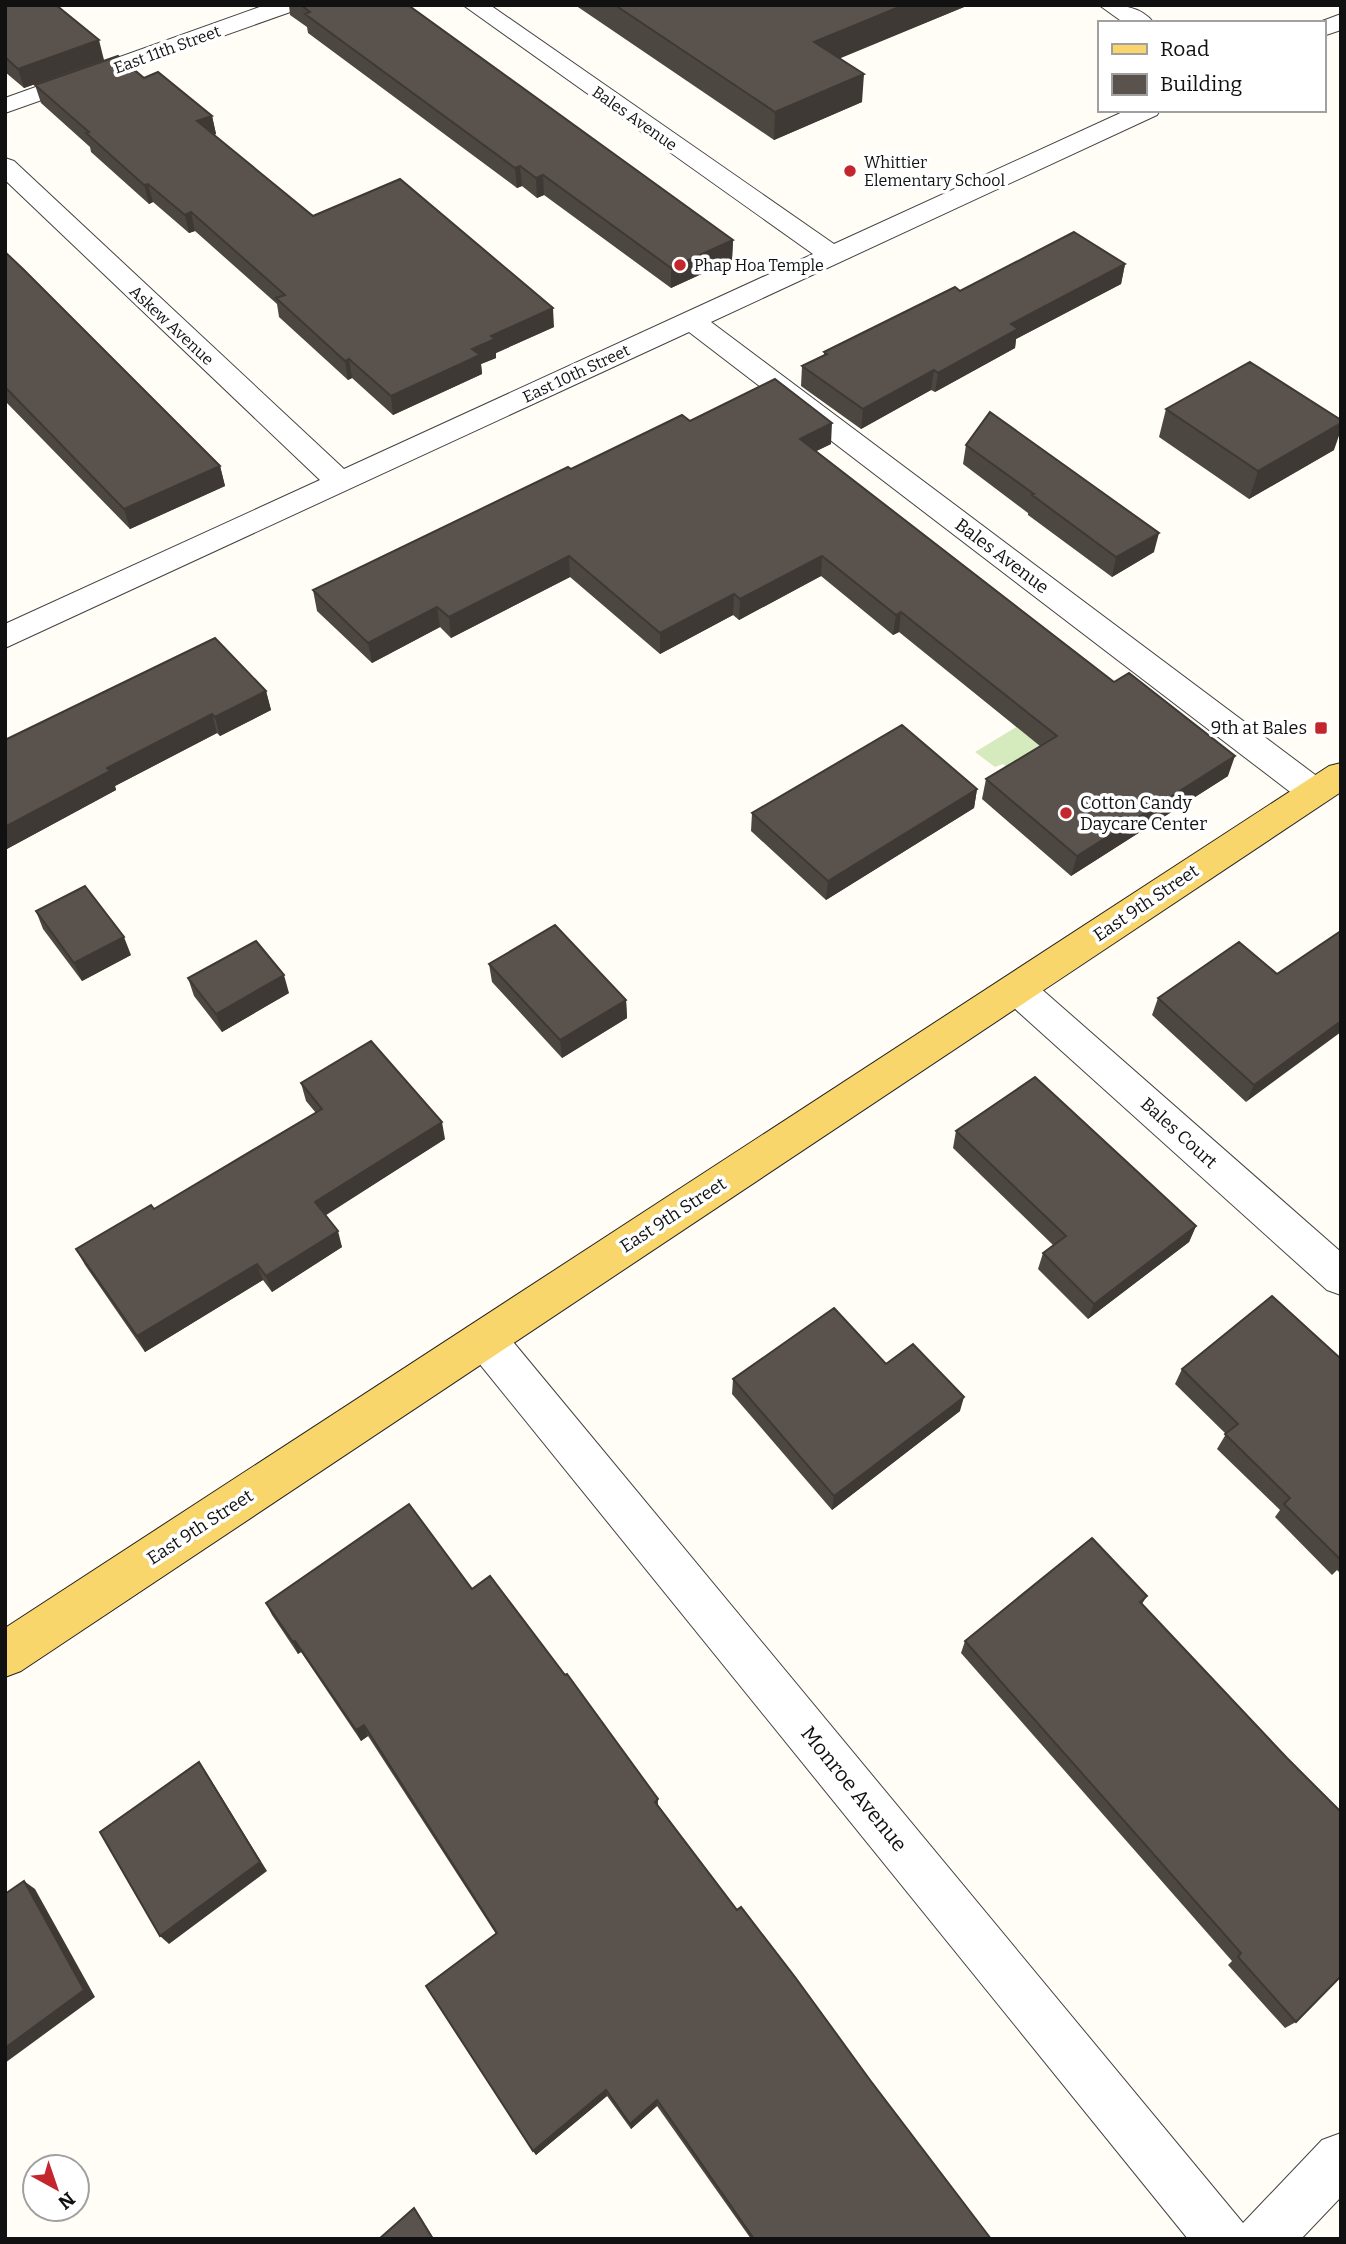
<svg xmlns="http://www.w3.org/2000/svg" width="1346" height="2244" viewBox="0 0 1346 2244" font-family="Bitter,serif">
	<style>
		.green { fill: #d5ebbd }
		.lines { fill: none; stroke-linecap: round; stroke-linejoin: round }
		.minor-casing { stroke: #444; stroke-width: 2 }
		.major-casing { stroke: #222; stroke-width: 2 }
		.minor { fill: #fff; fill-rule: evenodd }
		.major { fill: #f9d66b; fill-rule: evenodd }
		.wall { fill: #4d4742 }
		.shaded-wall { fill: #3f3936 }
		.building { fill: #5a524d; stroke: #3f3936; stroke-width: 2 }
		.poi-dot { fill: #c4262e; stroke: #fff; stroke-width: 2.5 }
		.labels { text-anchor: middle; stroke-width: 7; stroke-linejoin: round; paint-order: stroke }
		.far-street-label { font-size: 16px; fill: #111; stroke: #fff }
		.far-poi-label { font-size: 16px; fill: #111; stroke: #fff; text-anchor: start }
		.street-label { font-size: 18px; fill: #111; stroke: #fff }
		.poi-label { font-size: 18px; fill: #111; stroke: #fff; text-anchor: end }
		.near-street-label { font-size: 21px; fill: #111; stroke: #fff }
	</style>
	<rect width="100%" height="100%" fill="#fffdf5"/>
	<path class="green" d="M1023,723l33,27 -41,24 -12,-10 -8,3 -20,-15z"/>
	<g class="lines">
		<g class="minor-casing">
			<path id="minor" d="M265,5h34l-3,5 -291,103v-15z
				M463,5h27l344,239 293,-134h33l-3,5 -446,207 615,461 5,9 -5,9 -12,3 -12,-3 -613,-469 -684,316v-24l315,-144 -315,-300v-22l9,3 330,308 469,-215z
				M1099,5c20,0 41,0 55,18h-30z
				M1341,14v16l-18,6v-13h-6z
				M1017,975l13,4 311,273v43l-14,-5 -323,-291 -5,-10 5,-10z
				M485,1321l15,5 743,897 79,-83 19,-7v64l-40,42h-113l-718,-887 -6,-13 6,-13z"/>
		</g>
		<g class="major-casing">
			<path id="major" d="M1341,763v29l-1320,879 -16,6v-49l1324,-862z"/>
		</g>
		<use href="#minor" class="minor"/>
		<use href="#major" class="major"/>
	</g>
	<path class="wall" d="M5,5l99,55 -80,28 -19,-16z
		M289,5h119l325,235 -1,20 -61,28 -127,-93 -7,3 -15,-12 -5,2 -209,-155 -1,-6 -17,-12z
		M575,5h389v2l-125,51 23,44 -88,38z
		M144,78l68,38 4,18 -2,1 99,81 241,111 -58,26v5l-15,6 1,10 -89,41 -41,-37 -4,2 -69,-63 -2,-13 -82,-73 -6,2 -36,-31 -4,2 -58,-52 -1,-5 -49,-44 -6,-18z
		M5,252l215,214 5,20 -95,43 -125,-128z
		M1125,264l-4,20 -105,55 -1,9 -80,44 -4,-2 -70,39 -60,-43 1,-20 22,-10v-4l136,-61z
		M1166,409l168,41 -85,49 -90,-62z
		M690,421l141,23 -15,7 412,325 -157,100 -89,-77 4,-20 54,-33 -141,-114 -6,3 -72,-59 -82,44 -6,-5 -73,39 -90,-77 -119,61 -11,-11 -68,36 -55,-52 -4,-21 258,-121z
		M966,445l188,107 -42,25 -84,-62v-2l-65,-49z
		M266,691l5,19 -51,26 -3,-3 -102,53 1,4 -111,60v-110z
		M977,789l-3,19 -148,92 -75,-69 1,-18z
		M36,911l95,44 -49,26 -39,-52z
		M1341,931l-95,171 -94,-87 6,-17 119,-24z
		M489,964l137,36 1,18 -65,40 -70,-76z
		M188,978l101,15 -67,39 -28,-36z
		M301,1083l144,56 -120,76 17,32 -70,45 -9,-12 -118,72 -60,-87 -9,-16 78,-40 162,-96 -10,-12z
		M956,1131l240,95 -7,16 -101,77 -50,-50 5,-16 10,-8 -100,-97z
		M1341,1359v215l-4,-4 -5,5 -57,-58 5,-7 -63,-61 9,-15 -51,-50 7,-15z
		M886,1364l74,47 -128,99 -100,-116 1,-15z
		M472,1589l186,210v6l79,105 133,170 121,159h-240l-94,-133 -26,23 -24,-33 -71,59 -106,-162 66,-59 -128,-198 -7,5 -60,-89 -3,2 -26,-39 -6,-12z
		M1147,1596l-5,8 154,418 -11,6 -57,-63 4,-4 -271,-308 4,-12z"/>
	<path class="shaded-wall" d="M904,5h60v2l-152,63 2,-28z
		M99,40l5,20 -80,28 -6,-19z
		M864,74l-2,28 -88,38 1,-28z
		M212,116l4,18 -15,6 -4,-19z
		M520,166l2,20 -5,2 -2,-20z
		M543,175l1,20 -7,3 -1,-20z
		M148,184l5,18 -4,2 -5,-19z
		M191,212l4,19 -6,2 -4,-18z
		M733,240l-1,20 -61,28v-20z
		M1125,264l-4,20 -105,55 -1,9 -80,44 3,-19 73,-49z
		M553,308l1,19 -58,26v5l-15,6 1,10 -89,41 -2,-19 81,-47 19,-13z
		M349,359l3,19 -4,2 -3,-19z
		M934,370l-3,20 -70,39 2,-20z
		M832,423l-1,21 -33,16 2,-21z
		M1341,423v7l-7,20 -85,49 9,-28z
		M220,466l5,20 -95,43 -6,-20z
		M1159,533l-5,19 -42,25 4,-20z
		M569,556l1,21 -119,61 -2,-21z
		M822,556l-1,20 -82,44 1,-21z
		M734,594l-1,21 -73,39v-21z
		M437,607l3,20 -68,36 -4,-20z
		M901,612l-2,20 -6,3 3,-20z
		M266,691l5,19 -51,26 -5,-19z
		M212,714l5,19 -102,53 1,4 -111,60v-23l102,-59z
		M1235,756l-7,20 -157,100 6,-20z
		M977,789l-3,19 -148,92 2,-19z
		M124,937l7,18 -49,26 -8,-18z
		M284,975l5,18 -67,39 -6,-18z
		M626,1000l1,18 -65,40 -2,-18z
		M1341,1021v11l-95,70 8,-17z
		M442,1122l3,17 -125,80 -5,-17z
		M1196,1226l-7,16 -101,77 6,-15z
		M338,1231l4,16 -70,45 -6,-16z
		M257,1264l6,16 -118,72 -8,-16z
		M964,1397l-4,14 -128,99 2,-14z
		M295,1641l6,11 -3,2 -5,-12z
		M364,1725l4,11 -7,5 -5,-11z
		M199,1762l7,10 61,99 -98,73 -9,-8z
		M24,1881l11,8 60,108 -90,66v-15z
		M606,2090l1,6 -71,59 -3,-4z
		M657,2100v6l-26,23 -1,-5z
		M414,2208l2,2 18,29h-1z"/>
	<path class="building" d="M5,5h51l43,35 -81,29 -13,-12z
		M301,5h107l325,235 -62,28 -128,-93 -7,3 -16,-12 -5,2 -210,-154 5,-2z
		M615,5h289l-90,37 50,32 -89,38z
		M118,56l26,22 14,-6 54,44 -15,5 116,95 87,-37 153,129 -62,28 4,3 -23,10 8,6 -89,41 -42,-37 -4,2 -69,-63 9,-3 -94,-83 -6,3 -37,-31 -4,1 -58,-52 3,-1 -54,-47z
		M1074,232l51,32 -114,60 7,5 -80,44 -4,-3 -71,39 -61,-43 25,-12 -3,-2 131,-65 5,4z
		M5,252l18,17 197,197 -96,43 -119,-122z
		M1250,362l91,58v3l-83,48 -92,-62z
		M775,379l57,44 -32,16 314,243 15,-9 106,83 -158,100 -91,-77 71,-43 -156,-124 -5,3 -74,-59 -82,43 -6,-5 -74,39 -91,-77 -120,61 -12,-10 -69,36 -55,-53 255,-123 3,2 111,-54 8,6z
		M990,412l169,121 -43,24 -84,-62 2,-1 -68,-49z
		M215,638l51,53 -51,26 -3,-3 -105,54 3,3 -105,56v-87z
		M902,725l75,64 -149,92 -76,-68z
		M85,886l39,51 -50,26 -38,-52z
		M555,925l71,75 -66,40 -71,-76z
		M1341,931v90l-87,64 -96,-87 81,-56 38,32z
		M256,941l28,34 -68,39 -28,-36z
		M371,1041l71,81 -127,80 23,29 -72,45 -9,-12 -120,72 -61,-87 75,-44 3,4 168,-100 -21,-26z
		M1035,1077l161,149 -102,78 -51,-51 23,-17 -110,-105z
		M1272,1296l69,63v201l-57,-56 6,-6 -65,-64 13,-10 -56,-55z
		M834,1308l52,56 27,-20 51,53 -130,99 -101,-117z
		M409,1504l63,85 18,-13 75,99 2,-1 91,125 -3,3 82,108 4,-3 54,70 75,103 121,159h-237l-97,-139 -27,24 -24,-34 -73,61 -107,-165 71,-53 -133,-208 -8,5 -61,-89 -2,1 -27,-39z
		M1092,1538l55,58 -7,6 147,156 54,54v164l-45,46 -58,-65 3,-4 -276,-312z
		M199,1762l61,100 -100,74 -60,-104z
		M24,1881l60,109 -79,58v-154z
		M414,2208l19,31h-54z"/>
	<g class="poi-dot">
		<circle cx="850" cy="171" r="7"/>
		<circle cx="680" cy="265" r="7"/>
		<rect x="1314" y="721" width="14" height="14" rx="3.5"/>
		<circle cx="1066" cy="813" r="7"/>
	</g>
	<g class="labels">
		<g class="far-street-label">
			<text transform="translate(167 49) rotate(-20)" y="6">East 11th Street</text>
			<text transform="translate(635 118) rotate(35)" y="6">Bales Avenue</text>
			<text transform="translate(172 325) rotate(43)" y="6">Askew Avenue</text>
			<text transform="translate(576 373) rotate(-25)" y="6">East 10th Street</text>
		</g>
		<g class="far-poi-label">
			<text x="864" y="168">Whittier<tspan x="864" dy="18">Elementary School</tspan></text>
			<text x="694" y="271">Phap Hoa Temple</text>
		</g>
		<g class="street-label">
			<text transform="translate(1002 556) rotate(37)" y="6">Bales Avenue</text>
			<text transform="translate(1146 903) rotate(-34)" y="6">East 9th Street</text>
			<text transform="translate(1179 1133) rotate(42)" y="6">Bales Court</text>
			<text transform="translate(673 1215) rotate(-33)" y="6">East 9th Street</text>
			<text transform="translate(200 1527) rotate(-33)" y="6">East 9th Street</text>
		</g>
		<g class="poi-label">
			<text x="1307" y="734">9th at Bales</text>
			<text x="1080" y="809" text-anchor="start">Cotton Candy<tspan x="1080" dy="21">Daycare Center</tspan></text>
		</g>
		<g class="near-street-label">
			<text transform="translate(854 1789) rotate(51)" y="7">Monroe Avenue</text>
		</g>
	</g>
	<rect width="1346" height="2244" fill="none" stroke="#111111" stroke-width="14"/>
	<rect x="1098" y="21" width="228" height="91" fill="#ffffff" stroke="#a0a0a0" stroke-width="2"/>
	<rect x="1112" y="44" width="35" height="10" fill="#f9d66b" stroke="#a0a0a0" stroke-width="2"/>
	<text x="1160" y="56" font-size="21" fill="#111111">Road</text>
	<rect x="1112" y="74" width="35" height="21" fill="#5a524d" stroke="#a0a0a0" stroke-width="2"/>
	<text x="1160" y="91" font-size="21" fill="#111111">Building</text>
	<g transform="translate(56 2188) rotate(140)"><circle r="33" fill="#ffffff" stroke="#a0a0a0" stroke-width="2"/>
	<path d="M0-5L12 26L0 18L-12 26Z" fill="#c4262e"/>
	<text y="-10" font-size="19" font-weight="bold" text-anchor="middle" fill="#111111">N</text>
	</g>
</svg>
